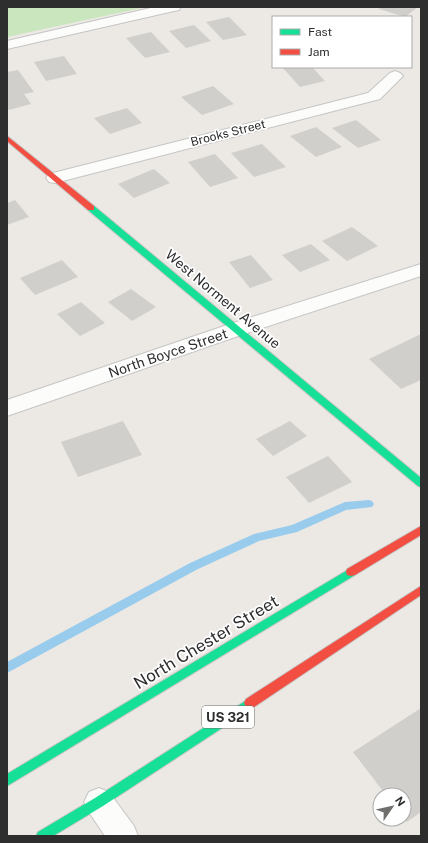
<svg xmlns="http://www.w3.org/2000/svg" width="428" height="843" viewBox="0 0 428 843" font-family="'Public Sans',sans-serif">
	<style>
		.green { fill: #cae6be }
		.lines { fill: none; stroke-linecap: round; stroke-linejoin: round }
		.stream { fill: #99ccec; fill-rule: evenodd }
		.building { fill: #d1cfcb }
		.street-casing { stroke: #c5c5c5; stroke-width: 2 }
		.fast-casing { stroke: #c5c5c5; stroke-width: 2 }
		.jam-casing { stroke: #c5c5c5; stroke-width: 2 }
		.street { fill: #fcfcfb; fill-rule: evenodd }
		.fast { fill: #16e098; fill-rule: evenodd }
		.jam { fill: #f24e42; fill-rule: evenodd }
		.labels { text-anchor: middle; stroke-width: 3.5; stroke-linejoin: round; paint-order: stroke }
		.far-street-label { font-size: 12px; fill: #2e2e2e; stroke: #fff }
		.shield { fill: #fff; stroke: #6d6d6d; stroke-width: 1 }
		.shield-label { font-size: 13px; font-weight: bold; fill: #2e2e2e }
		.street-label { font-size: 14px; fill: #2e2e2e; stroke: #fff }
		.near-street-label { font-size: 17px; fill: #2e2e2e; stroke: #fff }
	</style>
	<rect width="100%" height="100%" fill="#ece9e4"/>
	<path class="green" d="M7,7h139l-139,30z"/>
	<g class="lines">
		<path class="stream" d="M369,500l3,1 2,3 -2,3 -26,3 -49,22 -38,9 -61,28 -191,104v-11l183,-99 64,-29 38,-9 53,-23z"/>
	</g>
	<path class="building" d="M381,7h37l-13,10 -26,-8z
		M229,17l18,18 -24,5 -17,-18z
		M194,25l17,16 -25,7 -17,-17z
		M151,32l19,20 -25,6 -19,-20z
		M64,56l13,18 -31,7 -12,-19z
		M282,67h30l13,14 -25,6z
		M18,70l16,22 -10,2 7,10 -22,6 -2,-3v-35z
		M213,86l21,18 -32,11 -21,-18z
		M127,108l15,15 -32,11 -16,-16z
		M356,120l25,20 -23,8 -26,-20z
		M316,127l26,20 -26,10 -26,-21z
		M262,144l24,23 -32,10 -23,-24z
		M215,154l23,24 -28,9 -22,-25z
		M154,169l16,14 -36,15 -16,-14z
		M15,200l14,17 -22,8v-22z
		M352,227l26,19 -31,15 -25,-20z
		M311,244l19,16 -30,12 -18,-17z
		M251,255l22,25 -23,8 -21,-26z
		M62,260l16,17 -43,18 -15,-17z
		M131,289l25,18 -24,14 -24,-19z
		M81,302l24,21 -25,13 -23,-22z
		M421,334v46l-20,9 -32,-30z
		M123,421l19,34 -64,22 -17,-35z
		M290,421l17,15 -34,20 -17,-17z
		M328,456l24,26 -43,21 -23,-26z
		M421,708v104l-14,10 -3,-3v-24h-18l-33,-43z"/>
	<g class="lines">
		<g class="street-casing">
			<path id="street" d="M155,7h26l-2,3 -5,1 -167,38v-8z
				M395,71l5,2 3,3 -23,23 -325,84 -6,-1 -3,-4 3,-4 319,-81 22,-20z
				M421,264v12l-177,58 -237,82v-16l223,-76z
				M99,788l10,4 25,34 4,10h-33l-16,-24 -5,-10 5,-10z"/>
		</g>
		<g class="fast-casing">
			<path id="fast" d="M88,206h6l327,272v9l-3,-1 -330,-276z
				M351,568l4,1 1,3 -1,3 -348,211v-12z
				M250,698l4,1 2,4 -2,4 -151,99 -50,30h-17l2,-4 57,-34z"/>
		</g>
		<g class="jam-casing">
			<path id="jam" d="M7,136l87,70v4h-6l-81,-69z
				M421,526v9l-66,40 -4,1 -4,-1 -1,-3 1,-3z
				M421,586v9l-167,112 -4,1 -4,-1 -2,-4 2,-4z"/>
		</g>
		<use href="#street" class="street"/>
		<use href="#fast" class="fast"/>
		<use href="#jam" class="jam"/>
	</g>
	<g class="labels">
		<g class="far-street-label">
			<text transform="translate(228 133) rotate(-14)" y="4">Brooks Street</text>
		</g>
		<rect class="shield" x="202" y="706" width="52" height="22" rx="3"/>
		<g class="shield-label">
			<text x="228" y="722">US 321</text>
		</g>
		<g class="street-label">
			<text transform="translate(223 299) rotate(40)" y="5">West Norment Avenue</text>
			<text transform="translate(168 353) rotate(-19)" y="5">North Boyce Street</text>
		</g>
		<g class="near-street-label">
			<text transform="translate(206 642) rotate(-31)" y="6">North Chester Street</text>
		</g>
	</g>
	<rect width="428" height="843" fill="none" stroke="#2e2e2e" stroke-width="16"/>
	<rect x="272" y="16" width="140" height="52" fill="#ffffff" stroke="#ababab"/>
	<rect x="280" y="29" width="20" height="6" fill="#16e098" stroke="#ababab"/>
	<text x="308" y="36" font-size="12" fill="#2e2e2e">Fast</text>
	<rect x="280" y="49" width="20" height="6" fill="#f24e42" stroke="#ababab"/>
	<text x="308" y="56" font-size="12" fill="#2e2e2e">Jam</text>
	<g transform="translate(392 807) rotate(56)"><circle r="19" fill="#ffffff" stroke="#ababab"/>
	<path d="M0-3L7 15L0 10L-7 15Z" fill="#706f6e"/>
	<text y="-6" font-size="11" font-weight="bold" text-anchor="middle" fill="#2e2e2e">N</text>
	</g>
</svg>
